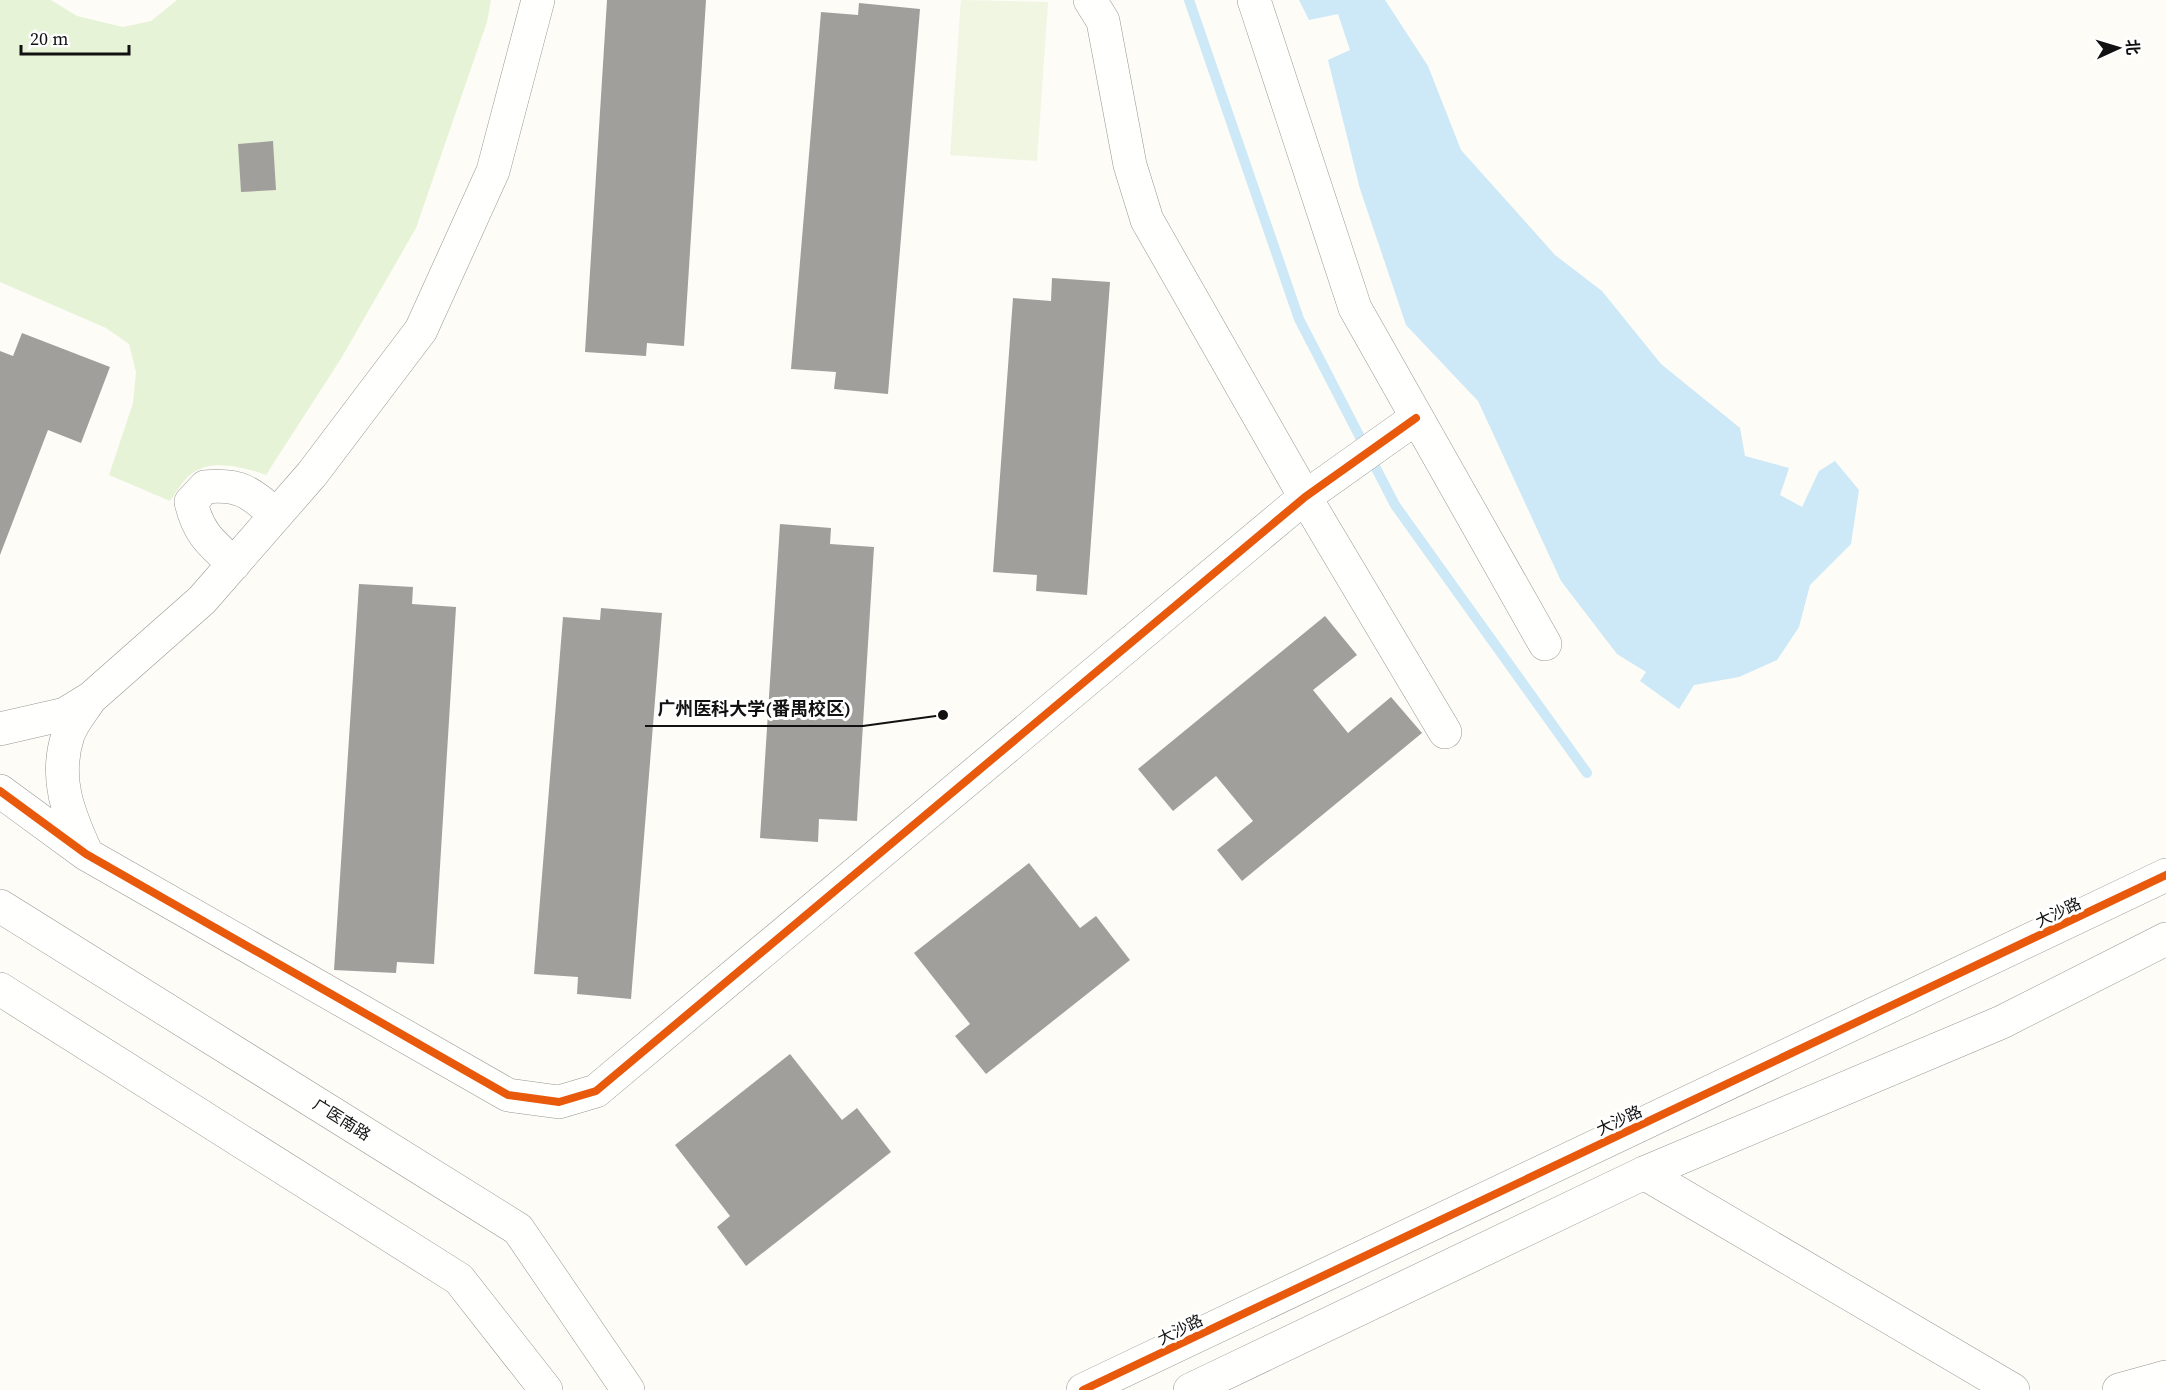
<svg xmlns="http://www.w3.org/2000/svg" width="2166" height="1390" viewBox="0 0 2166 1390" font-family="'Source Serif 4','Noto Sans SC',serif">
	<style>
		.green { fill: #e7f3d7 }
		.pitch { fill: #f0f6e1 }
		.water { fill: #cde8f7 }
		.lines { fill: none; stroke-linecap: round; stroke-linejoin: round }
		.stream { stroke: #cde8f7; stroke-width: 10 }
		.building { fill: #a19f9c }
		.minor-casing { stroke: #979795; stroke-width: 34 }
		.tertiary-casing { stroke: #979795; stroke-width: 34 }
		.minor { stroke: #fffffe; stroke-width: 33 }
		.tertiary { stroke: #fffffe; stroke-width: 33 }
		.cycleway-casing { stroke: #fff; stroke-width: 11 }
		.cycleway { stroke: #e8590c; stroke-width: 8 }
		.labels { text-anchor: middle; stroke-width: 6; stroke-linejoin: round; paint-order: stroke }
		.street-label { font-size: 16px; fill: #111; stroke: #fff }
		.leader { fill: none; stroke: #111; stroke-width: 2 }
		.callout-dot { fill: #111; stroke: #fff; stroke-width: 2 }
		.callout-label { font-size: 18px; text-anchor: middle; font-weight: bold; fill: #111; stroke: #fff; stroke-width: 6; stroke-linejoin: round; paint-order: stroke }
	</style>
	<rect width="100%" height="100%" fill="#fdfcf7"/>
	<path class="green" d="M0,0h51l26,16 46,11 28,-6 26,-21h314l-4,22 -71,206 -74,129 -76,118c-22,-8 -55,-17 -75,-1 -8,6 -15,19 -21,27l-61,-26 24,-72 3,-31 -7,-28 -23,-16 -106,-46z"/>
	<path class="pitch" d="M961,0l87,2 -11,159 -87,-6z"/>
	<path class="water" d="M1299,0h86l43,66 33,84 94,105 47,36 59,73 79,64 5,28 44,12 -9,27 22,12 17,-36 16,-10 24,29 -8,54 -41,41 -11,42 -22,33 -38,17 -45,8 -15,24 -39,-28 6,-9 -29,-18 -56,-73 -83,-180 -72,-76 -46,-136 -32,-129 22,-10 -12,-36 -29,6z"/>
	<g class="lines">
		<path class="stream" d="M1189,0l110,319 96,186 192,268"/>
	</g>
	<path class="building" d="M607,0h99l-22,346 -37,-3 -1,13 -61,-4z
		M859,3l61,6 -32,385 -54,-5 2,-17 -45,-3 30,-357 37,3z
		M273,141l3,49 -35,2 -3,-48z
		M1052,278l58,4 -23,313 -51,-4 1,-16 -44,-3 20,-274 38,3z
		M22,333l88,34 -29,76 -33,-13 -48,125v-204l13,5z
		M780,524l51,4 -1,16 44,3 -17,274 -38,-2 -1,23 -58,-4z
		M359,584l54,3 -1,17 44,3 -22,357 -37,-2 -1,11 -62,-3z
		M601,608l61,5 -31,386 -54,-5 1,-17 -44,-3 29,-357 37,3z
		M1325,616l32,39 -44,35 35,43 43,-36 31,36 -180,148 -25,-31 36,-29 -37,-45 -43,35 -35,-42z
		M1029,863l51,65 16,-12 34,44 -144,114 -31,-38 15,-12 -56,-71z
		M790,1054l52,66 15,-12 34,44 -145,114 -29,-39 13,-11 -55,-71z"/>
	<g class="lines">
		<g class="minor-casing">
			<path id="minor" d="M1090,0l13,21 27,144 17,55 158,277 140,235
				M1254,0l101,308 190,336
				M234,564c-23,-21 -36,-31 -43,-62l14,-15c35,-4 46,6 71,28
				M0,729l65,-15 26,-16 111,-98 110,-126 109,-144 72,-159 45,-171
				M0,791l86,63 422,241 51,7 37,-11 709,-594 111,-79
				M86,852c-18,-39 -32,-74 -18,-117 4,-12 15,-25 22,-36
				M1644,1173l369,217
				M2119,1390l47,-13"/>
		</g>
		<g class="tertiary-casing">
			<path id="tertiary" d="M0,906l518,323 110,161
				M0,989l459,290 87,111
				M1083,1390l1083,-515
				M1190,1390l454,-217 358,-151 164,-83"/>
		</g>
		<use href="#minor" class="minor"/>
		<use href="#tertiary" class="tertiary"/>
		<g class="cycleway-casing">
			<path id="cycleway" d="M0,791l86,63 422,241 51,7 37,-11 709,-594 111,-79
				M1083,1390l1083,-515"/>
		</g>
		<use href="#cycleway" class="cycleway"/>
	</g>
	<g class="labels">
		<g class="street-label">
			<text transform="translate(2058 912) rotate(-25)" y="6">大沙路</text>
			<text transform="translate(342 1119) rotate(32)" y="6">广医南路</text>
			<text transform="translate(1619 1120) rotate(-25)" y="6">大沙路</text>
			<text transform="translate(1180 1329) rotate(-26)" y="6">大沙路</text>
		</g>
	</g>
	<path class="leader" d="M943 715L863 726H645"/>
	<circle class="callout-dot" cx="943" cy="715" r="6"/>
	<g class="callout-label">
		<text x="754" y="715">广州医科大学(番禺校区)</text>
	</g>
	<g transform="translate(2118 48) rotate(86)" stroke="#ffffff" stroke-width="4.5" paint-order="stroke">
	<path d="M0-4.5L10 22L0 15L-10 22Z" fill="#111111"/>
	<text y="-9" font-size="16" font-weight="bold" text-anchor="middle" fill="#111111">北</text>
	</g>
	<path d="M21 45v9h108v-9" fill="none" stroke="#111111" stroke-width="3"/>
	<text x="30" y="45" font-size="18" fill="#111111" stroke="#ffffff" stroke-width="4.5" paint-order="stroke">20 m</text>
</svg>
